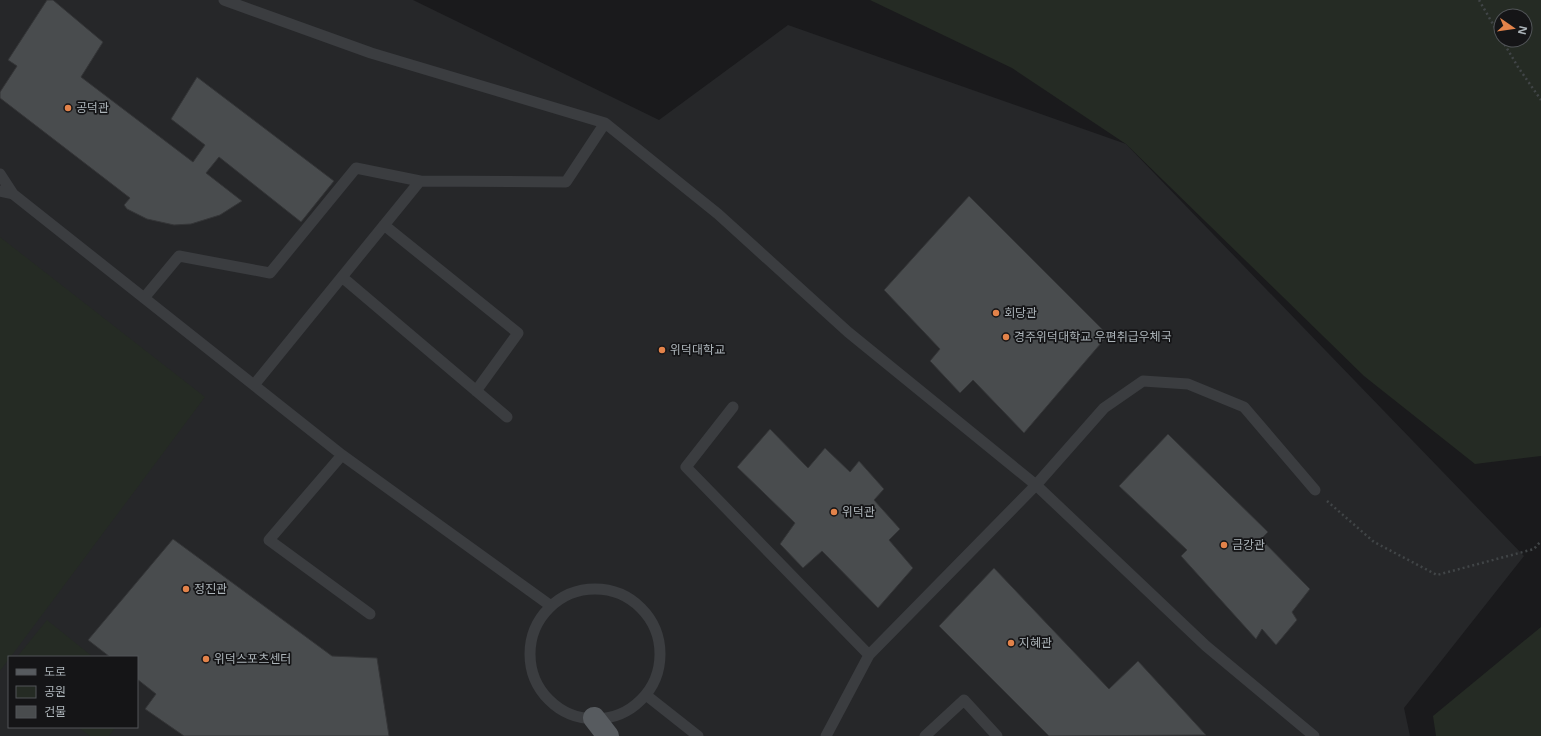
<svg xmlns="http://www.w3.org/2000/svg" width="1541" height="736" viewBox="0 0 1541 736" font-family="'Noto Sans','Noto Sans KR',sans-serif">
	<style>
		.built { fill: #262729; fill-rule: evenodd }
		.green { fill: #252b24; fill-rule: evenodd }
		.building { fill: #494c4e; stroke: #343537 }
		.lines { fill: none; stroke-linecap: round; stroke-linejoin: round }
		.path { stroke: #414547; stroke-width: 2.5; stroke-dasharray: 2 3; stroke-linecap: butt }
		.service { stroke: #3b3d40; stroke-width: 11 }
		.primary { stroke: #575b5f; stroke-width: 22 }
		.poi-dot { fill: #e3834a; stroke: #151517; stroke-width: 1.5 }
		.labels { text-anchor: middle; stroke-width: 3.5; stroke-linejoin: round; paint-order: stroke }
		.poi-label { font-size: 12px; fill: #adb5ba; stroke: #151517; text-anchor: start }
	</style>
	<rect width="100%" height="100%" fill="#1a1a1c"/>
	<path class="built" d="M0,0h413l246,120 129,-95 338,119 398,412 -120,152 6,28h-1410zM9,657h128v70h-128z"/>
	<path class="green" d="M870,0h671v456l-66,8 -111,-88 -238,-232 -114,-76zM1501,16h24v24h-24z
		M0,237l205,160 -205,274z
		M47,620l46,37h-76z
		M1541,627v109h-105l-3,-20z
		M78,727h38l-7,9h-19z"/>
	<path class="building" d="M47,0h6l50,42 -22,35 112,85 12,-17 -34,-26 26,-42 137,104 -33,41 -82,-65 -13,16 36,28 -22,14 -29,9 -17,1 -27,-6 -20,-10 -3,-4 6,-7 -130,-100v-6l17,-26 -9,-6z
		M969,196l139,139 -84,98 -51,-53 -13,13 -30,-32 10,-12 -56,-59z
		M770,429l38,39 17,-20 25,24 9,-11 25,28 -10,11 26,29 -11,11 24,28 -35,40 -56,-57 -19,17 -23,-24 15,-21 -58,-56z
		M1168,434l100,98 -7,7 49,50 -18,23 5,8 -21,25 -14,-16 -6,10 -75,-83 6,-6 -68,-64z
		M173,539l159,117 45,2 12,78h-205l-39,-27 11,-15 -19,-15v-22h-27l-22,-17z
		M994,568l115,121 29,-28 68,74 -157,1 -110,-110z"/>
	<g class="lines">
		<path class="path" d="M1479,0l22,38
			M1502,40l16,27 23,33
			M1327,501l47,41 63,33 97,-26 7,-8"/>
		<path class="service" d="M224,0l147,53 234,70 113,91 130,118 188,153 170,161 108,90
			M0,174l13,20
			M0,191l13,3 329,261 209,151
			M384,225l134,108 -42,58
			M342,277l165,140
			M144,298l35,-42 91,17 86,-105 64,13
			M254,385l166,-204 146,1 39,-59
			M733,407l-47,60 183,188 -43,81
			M342,455l-73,85 101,74
			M530 654a65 65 0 1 1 130 0a65 65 0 1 1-130 0Z
			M869,655l167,-170 68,-77 39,-27 45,3 56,23 71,83
			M646,695l52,41
			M925,736l39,-36 33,36"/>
		<path class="primary" d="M594,718l14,18"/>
	</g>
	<g class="poi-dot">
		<circle cx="68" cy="108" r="4"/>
		<circle cx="996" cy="313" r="4"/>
		<circle cx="1006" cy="337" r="4"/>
		<circle cx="662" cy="350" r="4"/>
		<circle cx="834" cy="512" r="4"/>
		<circle cx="1224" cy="545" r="4"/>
		<circle cx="186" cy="589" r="4"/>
		<circle cx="1011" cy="643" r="4"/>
		<circle cx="206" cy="659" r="4"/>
	</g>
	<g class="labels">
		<g class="poi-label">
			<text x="76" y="112">공덕관</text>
			<text x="1004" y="317">회당관</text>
			<text x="1014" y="341">경주위덕대학교 우편취급우체국</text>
			<text x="670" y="354">위덕대학교</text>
			<text x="842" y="516">위덕관</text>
			<text x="1232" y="549">금강관</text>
			<text x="194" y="593">정진관</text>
			<text x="1019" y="647">지혜관</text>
			<text x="214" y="663">위덕스포츠센터</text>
		</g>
	</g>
	<rect x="8" y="656" width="130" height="72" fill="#151517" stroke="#525558"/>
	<rect x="16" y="669" width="20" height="6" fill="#575b5f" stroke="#525558"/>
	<text x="44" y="676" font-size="12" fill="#adb5ba">도로</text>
	<rect x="16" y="686" width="20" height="12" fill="#252b24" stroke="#525558"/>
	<text x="44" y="696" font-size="12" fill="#adb5ba">공원</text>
	<rect x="16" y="706" width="20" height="12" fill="#494c4e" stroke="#525558"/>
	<text x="44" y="716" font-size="12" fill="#adb5ba">건물</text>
	<g transform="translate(1513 28) rotate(103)"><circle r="19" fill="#151517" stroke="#525558"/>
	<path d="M0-3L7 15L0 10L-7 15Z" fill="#e3834a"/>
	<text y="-6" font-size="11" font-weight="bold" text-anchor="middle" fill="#adb5ba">N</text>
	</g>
</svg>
